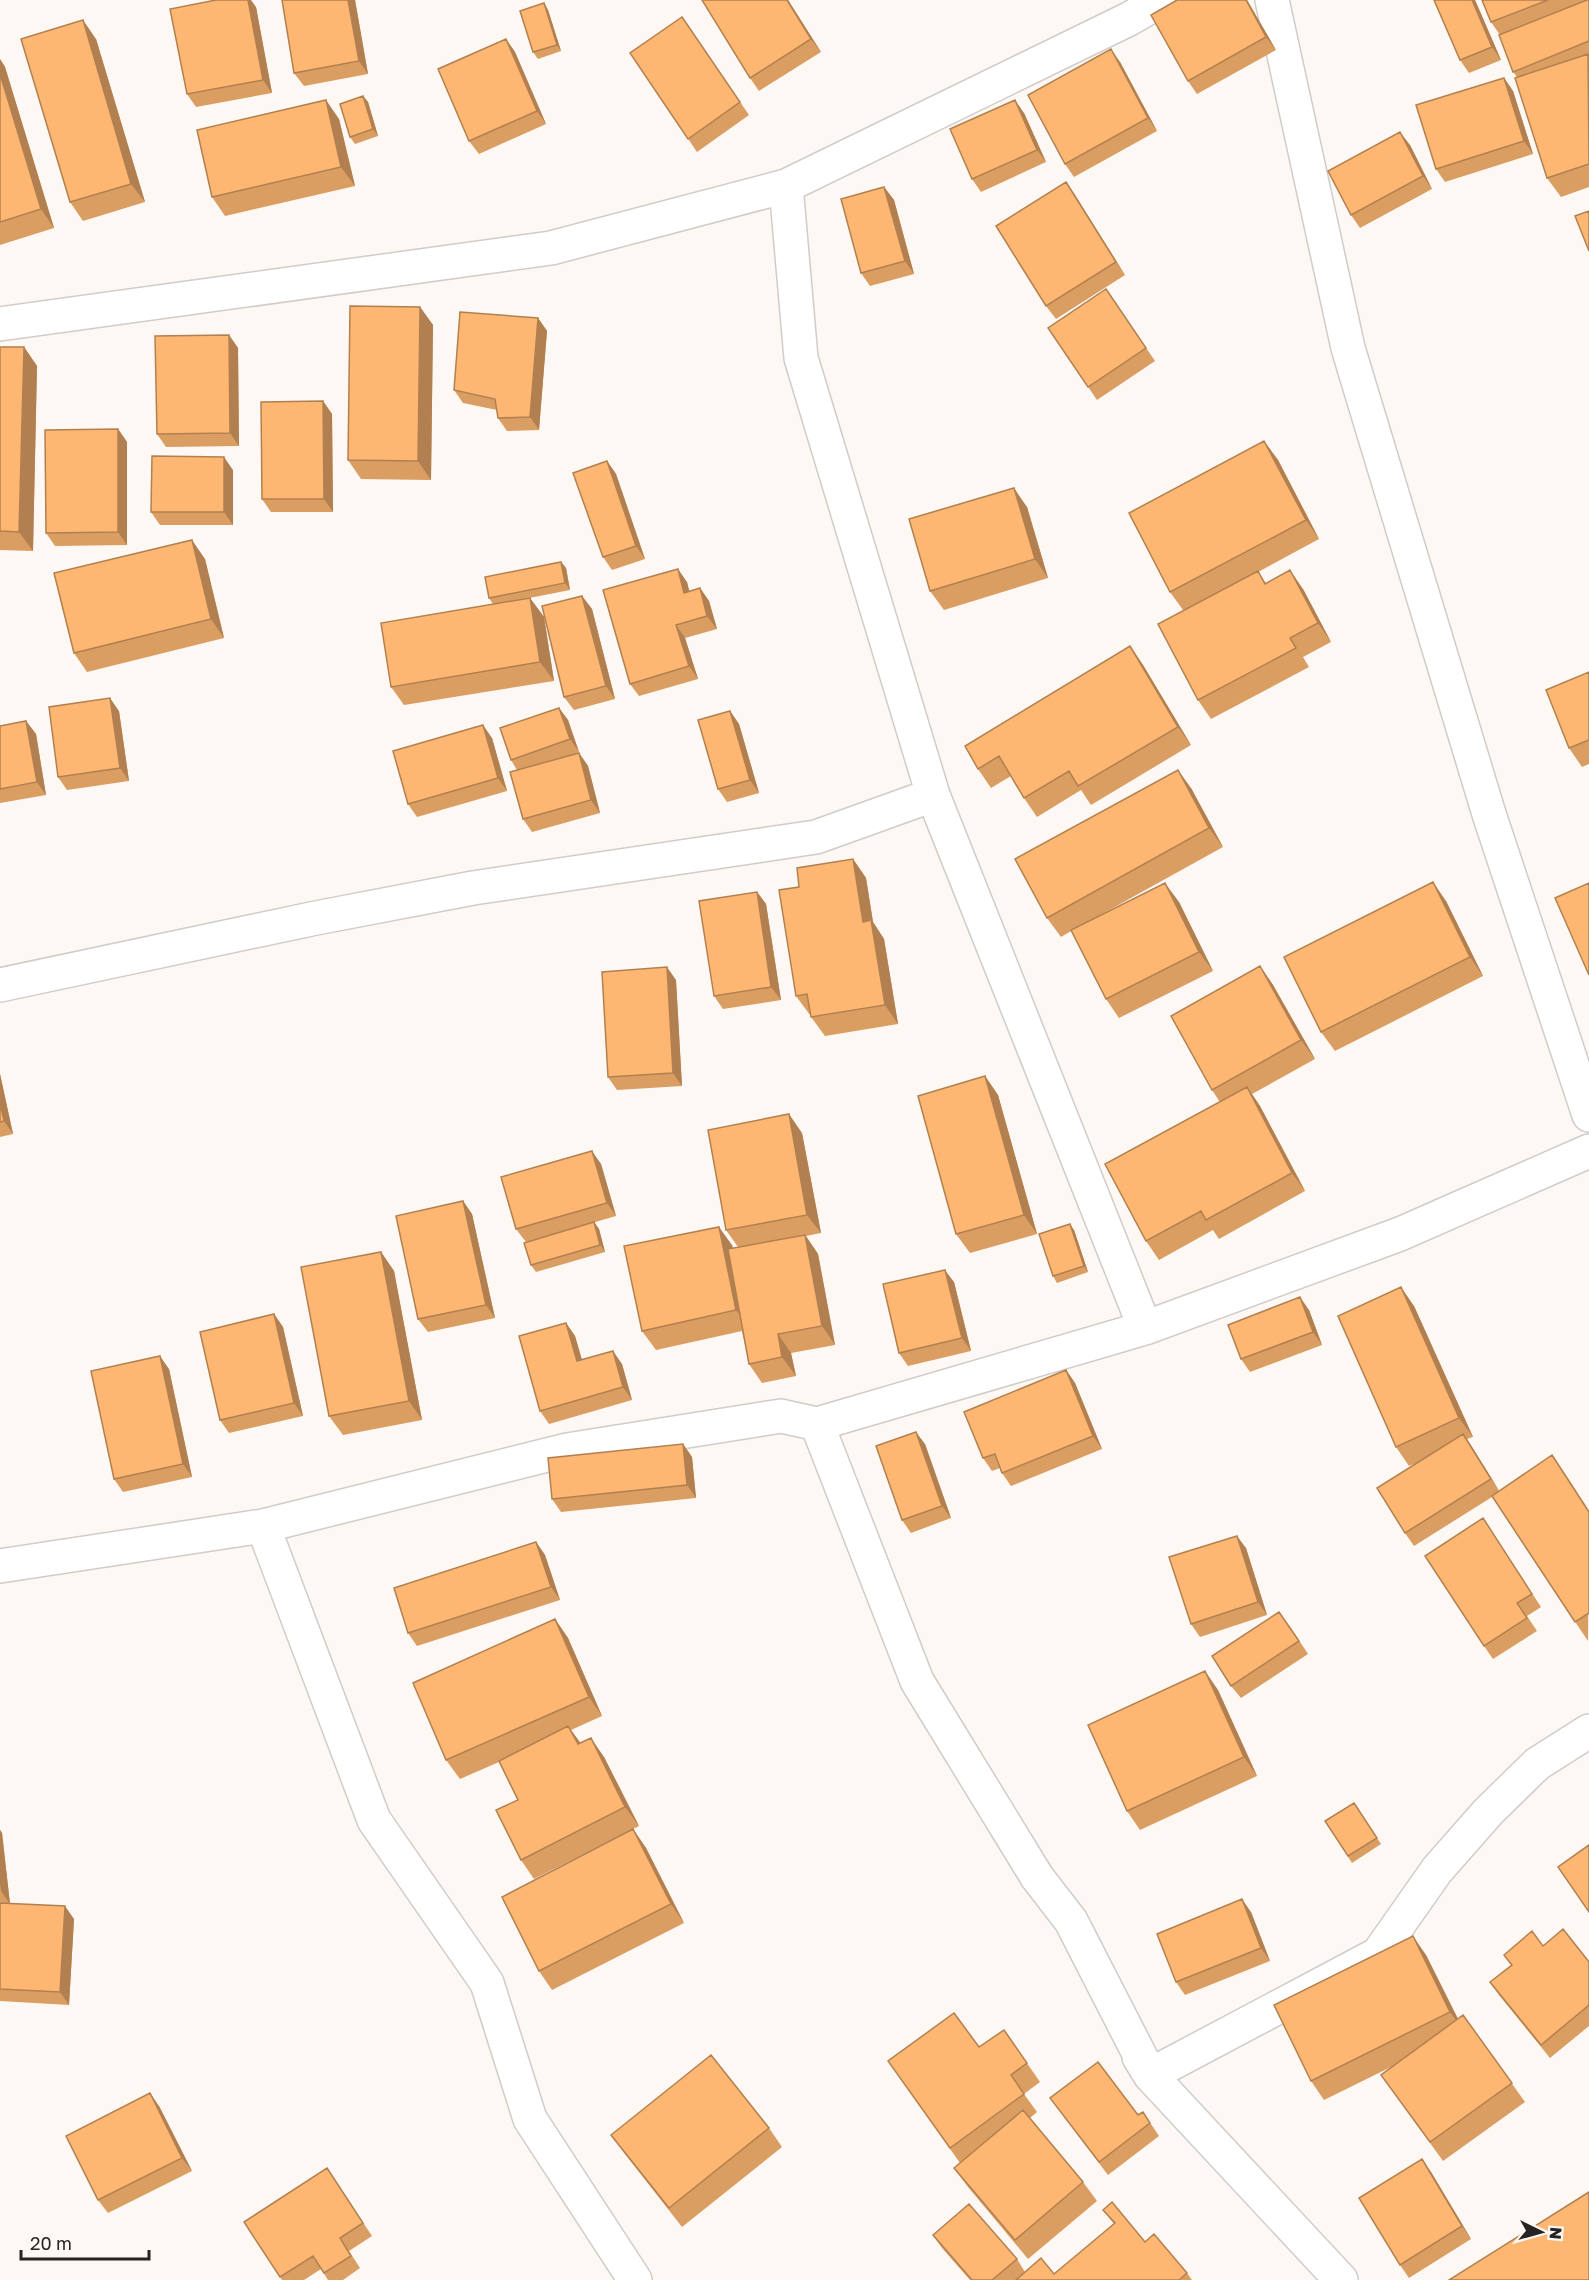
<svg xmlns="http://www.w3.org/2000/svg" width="1589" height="2280" viewBox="0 0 1589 2280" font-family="'Golos Text',sans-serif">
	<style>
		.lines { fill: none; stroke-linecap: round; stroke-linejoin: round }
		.minor-casing { stroke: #d1ccc8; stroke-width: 36 }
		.minor { stroke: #fff; stroke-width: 33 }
		.wall { fill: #da9d62 }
		.shaded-wall { fill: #b28050 }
		.building { fill: #feb772; stroke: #b28050; stroke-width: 1.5 }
	</style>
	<rect width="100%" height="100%" fill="#fdf8f3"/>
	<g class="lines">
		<g class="minor-casing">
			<path id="minor" d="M1272,0l76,348 141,466 100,301
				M786,186l15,172 132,437 212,533
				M0,324l551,-76 235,-62 343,-167 33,-19
				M0,985l316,-67 157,-30 343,-51 117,-42
				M817,1424l100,257 120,196 34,44 79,154 228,-121 59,-84 51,-58 49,-48 52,-33
				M263,1526l111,294 113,163 43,136 105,161
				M0,1566l263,-40 304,-76 214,-34 36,8 328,-96 255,-94 189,-83
				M1139,2057l11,18 191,205"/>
		</g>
		<use href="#minor" class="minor"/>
	</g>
	<path class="wall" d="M355,0l13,74 -64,12 -10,-13z
		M702,0h86l33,52 -62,39 -9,-13z
		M1247,0l29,50 -79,44 -9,-13z
		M1434,0h41l26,60 -32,13 -9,-13z
		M1482,0h107v187l-28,10 -14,-19 -30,-101 -4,-5 -13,-37 -9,-13z
		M544,3l4,7 13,41 -23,8 -5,-7z
		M256,7l16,86 -76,14 -9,-13z
		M682,17l67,98 -52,37 -67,-99z
		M96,39l49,163 -62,19 -13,-19z
		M506,39l9,13 31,72 -67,30 -10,-13z
		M0,59l5,8 49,161 -54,17z
		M1120,62l37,69 -83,46 -9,-13z
		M1504,78l9,13 20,63 -88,28 -9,-13z
		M363,96l5,6 10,34 -23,8 -5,-7z
		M1024,113l22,49 -65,30 -9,-13z
		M339,119l16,67 -130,30 -13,-19z
		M1410,145l22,44 -72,39 -9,-13z
		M1066,182l59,93 -69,44 -10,-13z
		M884,187l10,13 20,74 -44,12 -9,-13z
		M1106,289l49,72 -58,39 -49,-72z
		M420,307l13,18 -2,155 -70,-1 -13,-19z
		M538,318l9,13 -8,99 -32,1 -9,-13 -1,-8 -34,-7 -9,-13z
		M229,335l9,13 1,98 -73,1 -9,-13z
		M0,347h24l13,19 -4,185 -33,-1z
		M323,401l9,13 1,98h-62l-9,-13z
		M118,429l9,13v103l-72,1 -9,-13z
		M1264,441l14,19 41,79 -61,33 8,11 37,6 28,53 -28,15 6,10 -98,52 -13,-19 -15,-90 -13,-18z
		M607,461l9,13 29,85 -33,11 -9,-13z
		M233,470v55h-73l-9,-13z
		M1027,507l21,71 -104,32 -14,-19z
		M205,559l19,79 -137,34 -13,-19z
		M561,562l5,6 4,22 -56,11 16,-3 14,19 10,64 -150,24 -13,-18 102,-83 -4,-6z
		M687,582l2,9 11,-3 9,13 8,28 -32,9 13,41 -59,17 -9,-12z
		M582,596l10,13 23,90 -41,11 -10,-13z
		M1130,646l13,19 48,80 -100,60 -10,-15 -44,27 -13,-19 -13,-22 -20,12 -13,-19z
		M1589,672v92l-7,3 -13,-19z
		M559,708l9,12 11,32 -4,2 4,-1 9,13 12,47 -68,19 -9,-13 -6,-49 -6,-10z
		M119,711l10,70 -62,9 -9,-13z
		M730,711l9,13 20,69 -32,9 -9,-13z
		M26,721l10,13 10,61 -46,8v-77z
		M492,738l15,53 -90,26 -9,-13z
		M1191,788l32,59 -139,77 95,-22 34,69 -94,47 -13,-19 -35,-68 -10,6 -14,-19z
		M853,859l13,19 7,44 11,17 14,85 -73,12 -14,-19v-3l-1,1 -14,-19 3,-109z
		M757,892l9,12 15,96 -58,9 -9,-13z
		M1446,901l37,75 -148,75 -14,-19z
		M1260,966l13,19 42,74 -63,35 8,12 45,85 -86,48 -6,-9 -54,30 -13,-19 74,-139 -8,-12z
		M676,980l6,106 -65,4 -9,-13z
		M0,1074l13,60 -13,3z
		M985,1076l13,19 39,139 -67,19 -14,-19z
		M802,1133l19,100 -15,3 12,18 17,91 -44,8 5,23 -34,7 -13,-19 -7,-33 -86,19 -14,-19 90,-86 1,3 5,-1 -12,-17z
		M601,1164l15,52 -90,26 -10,-13z
		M463,1201l9,13 23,104 -67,14 -10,-13z
		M594,1222l5,7 6,23 -69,20 -5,-7z
		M1074,1230l14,42 -31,11 -4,-7z
		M381,1252l13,19 28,149 -79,15 -14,-19z
		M954,1282l17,69 -63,15 -9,-13z
		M1414,1306l59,131 -6,2 32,52 66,-17 24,37 -1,130 -96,-144 -78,49 -9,-13 14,-71 -10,4 -13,-19z
		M1309,1310l13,35 -72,27 -9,-13z
		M274,1314l9,13 20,89 -74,17 -9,-13z
		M566,1323l9,13 7,24 40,4 10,36 -83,24 -9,-13z
		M169,1369l23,108 -69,15 -9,-13z
		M1066,1370l9,13 27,66 -91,37 -9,-13 -2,-5 -8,3 -9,-13z
		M683,1444l9,13 4,41 -135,14 -9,-13z
		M925,1444l26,74 -40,15 -9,-13z
		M1483,1518l58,89 -14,9 10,15 -44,28 -9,-13z
		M536,1542l9,13 15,45 -143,46 -9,-13z
		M1246,1548l21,67 -67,22 -9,-13z
		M555,1619l13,19 34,78 -31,14 9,13 24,14 35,69 -105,53 -13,-19 -3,-60 -19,-38 -39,17 -14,-19z
		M1289,1625l19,29 -67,44 -10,-12z
		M1218,1690l39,86 -117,54 -13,-19z
		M1354,1803l27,41 -29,19 -27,-42z
		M633,1829l13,19 38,75 -132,67 -13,-19z
		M0,1830l2,3 8,71 64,15 -5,86 -69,-4z
		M1251,1912l19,49 -85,34 -9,-13z
		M1543,1946l46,16v64l-39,32 -51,-63 -9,-13 21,-17 -7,-10z
		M1426,1955l32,64 5,-4 62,87 -82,59 -62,-86 12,-9 -69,34 -13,-19z
		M1004,2030l36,52 -16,12 13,18 -7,6 53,64 14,19 -69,58 -60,-72 -14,-19 6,-5 -72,-102 91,-14z
		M1050,2098l88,17 5,-3 16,24 -51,39z
		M159,2106l33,65 -84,42 -10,-13z
		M769,2128l13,19 -100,80 -57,-73 -14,-19z
		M327,2168l45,68 -23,15 11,17 -17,12h-15l-7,-11 -17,11h-22l-38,-58z
		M1431,2172l40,67 -62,39 -9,-13z
		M1103,2210l42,32 42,31 5,7h-222l-28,-32 -9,-13 84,24 8,13 29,2 60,-50z"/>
	<path class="shaded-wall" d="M248,0h3l5,7 16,86 -9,-13z
		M348,0h7l13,74 -9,-13z
		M787,0h1l33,52 -10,-13z
		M1246,0h1l29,50 -10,-13z
		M1472,0h3l26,60 -9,-13z
		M544,3l4,7 13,41 -4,-6z
		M83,20l13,19 49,163 -14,-18z
		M506,39l9,13 31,72 -9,-13z
		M1111,49l9,13 37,69 -9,-13z
		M0,59l5,8 49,161 -13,-19 -41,-135z
		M1504,78l9,13 20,63 -9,-13z
		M363,96l5,6 10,34 -5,-7z
		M326,100l13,19 16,67 -14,-19z
		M1015,100l9,13 22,49 -9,-12z
		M1400,132l10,13 22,44 -9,-13z
		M1066,182l9,13 50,80 -9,-13z
		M884,187l10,13 20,74 -9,-13z
		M420,307l13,18 -2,155 -13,-19z
		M538,318l9,13 -8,99 -9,-13z
		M229,335l9,13 1,98 -9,-13z
		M24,347l13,19 -4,185 -14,-19z
		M323,401l9,13 1,98 -9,-13z
		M118,429l9,13v103l-9,-13z
		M1264,441l14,19 41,79 -13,-19z
		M224,457l9,13v55l-9,-13z
		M607,461l9,13 29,85 -9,-13z
		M1014,488l13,19 21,71 -13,-19z
		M192,540l13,19 19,79 -13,-19z
		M561,562l5,6 4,22 -5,-7z
		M678,569l9,13 6,24 -9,-13z
		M1290,570l13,19 28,53 -13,-19z
		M700,588l9,13 8,28 -10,-13z
		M582,596l10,13 23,90 -9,-13z
		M530,598l14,19 10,64 -14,-19z
		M676,625l9,13 13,41 -9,-13z
		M1130,646l13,19 48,80 -13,-18z
		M110,698l9,13 10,70 -9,-13z
		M559,708l9,12 11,32 -9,-13z
		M730,711l9,13 20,69 -9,-13z
		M26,721l10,13 10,61 -9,-13z
		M483,725l9,13 15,53 -9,-13z
		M579,753l9,13 12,47 -9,-13z
		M1178,770l13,18 32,59 -14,-19z
		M853,859l13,19 7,44 11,17 14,85 -13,-19 -22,-83z
		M1433,882l13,19 37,75 -13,-19z
		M1165,883l14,19 34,69 -14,-19z
		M757,892l9,12 15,96 -10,-13z
		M1260,966l13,19 42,74 -14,-19z
		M667,967l9,13 6,106 -9,-13z
		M0,1074l13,60 -9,-13 -4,-19z
		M985,1076l13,19 39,139 -13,-19z
		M1247,1087l13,19 45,85 -13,-18z
		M789,1114l13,19 19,100 -14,-18z
		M592,1151l9,13 15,52 -9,-13z
		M463,1201l9,13 23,104 -9,-13z
		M594,1222l5,7 6,23 -5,-7z
		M1070,1224l4,6 14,42 -4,-6z
		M719,1227l13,18 18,84 -14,-19z
		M805,1235l13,19 17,91 -13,-19z
		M381,1252l13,19 28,149 -13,-19z
		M945,1270l9,12 17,69 -9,-13z
		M1401,1287l13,19 59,131 -14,-19z
		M1300,1297l9,13 13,35 -9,-13z
		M274,1314l9,13 20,89 -9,-13z
		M566,1323l9,13 11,38 -9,-13z
		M778,1334l13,19 5,23 -14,-19z
		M613,1351l9,13 10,36 -9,-13z
		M160,1356l9,13 23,108 -9,-13z
		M1066,1370l9,13 27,66 -9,-13z
		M916,1432l9,12 26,74 -9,-12z
		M1463,1434l9,13 28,45 -9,-13z
		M683,1444l9,13 4,41 -9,-13z
		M1237,1536l9,12 21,67 -9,-13z
		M536,1542l9,13 15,45 -9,-13z
		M555,1619l13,19 34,78 -13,-19z
		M1205,1671l13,19 39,86 -13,-19z
		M568,1726l14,19 -4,-1z
		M591,1738l13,19 35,69 -14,-19z
		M633,1829l13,19 38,75 -13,-19z
		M0,1830l2,3 8,71 -9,-13 -1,-8z
		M1242,1899l9,13 19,49 -9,-13z
		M65,1906l9,13 -5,86 -9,-13z
		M1413,1936l13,19 38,76 -14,-19z
		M150,2093l9,13 33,65 -10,-13z
		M1422,2159l9,13 40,67 -9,-13z"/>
	<path class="building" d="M216,0h32l15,80 -76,14 -17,-85z
		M282,0h66l11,61 -65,12z
		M702,0h85l24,39 -61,39z
		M1177,0h69l20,37 -78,44 -37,-66z
		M1434,0h38l20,47 -32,13z
		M1482,0h66l-57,22z
		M1587,0h2v41l-76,31 -14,-37z
		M544,3l13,42 -24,7 -13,-41z
		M682,17l58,85 -52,37 -58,-86z
		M83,20l48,164 -61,18 -49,-163z
		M506,39l31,72 -68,30 -31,-72z
		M1111,49l37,69 -83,46 -37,-69z
		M1588,54l1,110 -42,14 -32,-100z
		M0,74l41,135 -41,13z
		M1504,78l20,63 -88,28 -20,-64z
		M363,96l10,33 -23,8 -10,-33z
		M326,100l15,67 -129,30 -15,-67z
		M1015,100l22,50 -65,29 -22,-50z
		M1400,132l23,44 -72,39 -23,-44z
		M1066,182l50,80 -70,44 -50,-80z
		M884,187l21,74 -44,12 -20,-74z
		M1589,211v40l-14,-35z
		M1106,289l40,59 -58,39 -40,-59z
		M350,306l70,1 -2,154 -70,-1z
		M460,312l78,6 -8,99 -32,1 -3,-19 -41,-9z
		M229,335l1,98 -73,1 -2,-98z
		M0,347h24l-5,185 -19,-1z
		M323,401l1,98h-62l-1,-97z
		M118,429v103l-72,1 -1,-103z
		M1264,441l42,79 -136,72 -41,-79z
		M152,456l72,1v55h-73z
		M607,461l29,85 -33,11 -30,-84z
		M1014,488l21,71 -105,32 -21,-72z
		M192,540l19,79 -137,34 -20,-80z
		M561,562l4,21 -76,15 -4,-21z
		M678,569l6,24 16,-5 7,28 -31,9 13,41 -59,18 -27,-94z
		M1290,570l28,53 -28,15 6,10 -98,52 -40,-76 100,-53 7,13z
		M582,596l24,90 -42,11 -22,-91z
		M530,598l10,64 -149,25 -10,-64z
		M1130,646l48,81 -100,59 -9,-15 -45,27 -25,-42 -21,13 -13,-23z
		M1589,672v68l-20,8 -23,-58z
		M110,698l10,70 -62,9 -9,-70z
		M559,708l11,31 -59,21 -11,-32z
		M730,711l20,69 -32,9 -20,-69z
		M26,721l11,61 -37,7v-63z
		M483,725l15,53 -90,26 -15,-53z
		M579,753l12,47 -68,19 -13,-47z
		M1178,770l31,58 -162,90 -32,-59z
		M853,859l10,63 8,-2 14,85 -74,12 -4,-23 -11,2 -17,-106 20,-3 -2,-19z
		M1433,882l37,75 -149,75 -37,-75z
		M1165,883l34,69 -93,47 -35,-69z
		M1589,883v92l-34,-77z
		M757,892l14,95 -57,9 -15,-95z
		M1260,966l41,74 -89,50 -41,-74z
		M667,967l6,106 -65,4 -6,-105z
		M985,1076l39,139 -68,19 -38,-138z
		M1247,1087l45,86 -86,47 -5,-9 -55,30 -41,-77z
		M0,1102l4,19 -4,1z
		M789,1114l18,101 -81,15 -18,-100z
		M592,1151l15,52 -91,26 -15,-52z
		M463,1201l23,104 -68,14 -22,-103z
		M594,1222l6,23 -69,20 -7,-22z
		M1070,1224l14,42 -31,10 -14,-42z
		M719,1227l17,83 -94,21 -18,-85z
		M805,1235l17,91 -44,8 4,23 -33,7 -21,-115z
		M381,1252l28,149 -80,15 -28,-149z
		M945,1270l17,68 -63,15 -16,-69z
		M1401,1287l58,131 -63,29 -58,-131z
		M1300,1297l13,35 -72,27 -13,-34z
		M274,1314l20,89 -74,17 -20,-88z
		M566,1323l11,38 36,-10 10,36 -83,24 -21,-75z
		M160,1356l23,108 -69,15 -23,-108z
		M1066,1370l27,66 -91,37 -7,-19 -12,4 -19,-46z
		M916,1432l26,74 -40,14 -26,-74z
		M1463,1434l28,45 -86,54 -28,-45z
		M683,1444l4,41 -135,14 -4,-41z
		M1552,1455l37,57v101l-14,9 -83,-126z
		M1483,1518l49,76 -15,9 10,15 -43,28 -59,-90z
		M1237,1536l21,66 -67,22 -22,-67z
		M536,1542l15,45 -143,46 -14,-45z
		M1279,1612l20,29 -68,45 -19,-30z
		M555,1619l34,78 -143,63 -33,-77z
		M1205,1671l39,86 -117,54 -39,-86z
		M568,1726l10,18 13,-6 34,69 -104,53 -25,-50 22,-10 -19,-39z
		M1354,1803l23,35 -29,18 -23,-35z
		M633,1829l38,75 -132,67 -37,-74z
		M1589,1845v67l-31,-45z
		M1242,1899l19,49 -85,34 -19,-48z
		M0,1903l65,3 -5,86 -60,-3z
		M1563,1929l26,33v43l-48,40 -51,-63 22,-17 -8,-10 28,-24 11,15z
		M1413,1936l37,76 -139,69 -37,-76z
		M954,2013l25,34 25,-17 23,33 -16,12 13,19 -74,54 -62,-87z
		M1463,2015l49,68 -82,59 -49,-67z
		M711,2055l58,73 -100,80 -58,-73z
		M1098,2062l40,53 5,-3 7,11 -51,39 -49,-64z
		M150,2093l32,65 -84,42 -32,-64z
		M1023,2110l60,72 -68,58 -61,-72z
		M1422,2159l40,67 -62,39 -41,-67z
		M327,2168l36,55 -23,15 11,18 -27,17 -11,-17 -33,21 -36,-55z
		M1589,2192v88h-140z
		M1112,2202l33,40 9,-8 33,39 -8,7h-163l25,-22 13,16 61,-51 -12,-13z
		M969,2204l48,55 -25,21h-20l-39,-45z"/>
	<g transform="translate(1541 2232) rotate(95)" stroke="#fdf8f3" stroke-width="4.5" paint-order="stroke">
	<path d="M0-4.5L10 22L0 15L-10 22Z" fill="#262422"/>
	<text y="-9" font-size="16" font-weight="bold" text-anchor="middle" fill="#262422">N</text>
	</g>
	<path d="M21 2250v9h128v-9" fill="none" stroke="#262422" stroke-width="3"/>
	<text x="30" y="2250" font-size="18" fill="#262422" stroke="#fdf8f3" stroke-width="4.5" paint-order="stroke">20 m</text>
</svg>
